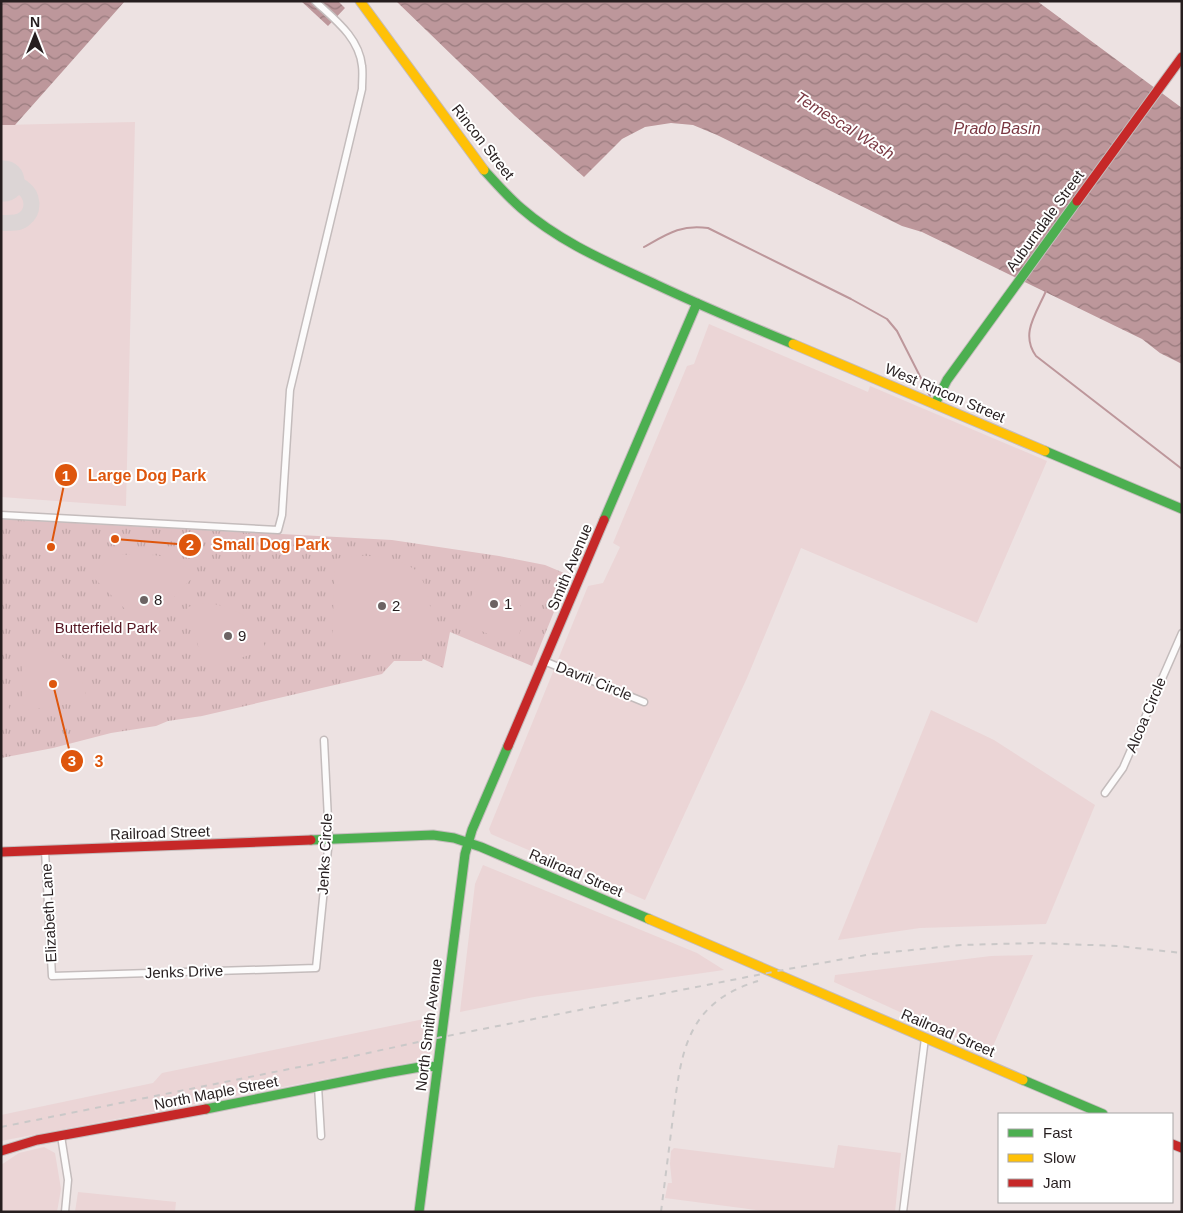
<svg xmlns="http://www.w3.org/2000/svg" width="1183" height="1213" viewBox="0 0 1183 1213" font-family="Arial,sans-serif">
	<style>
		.built { fill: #ebd5d6 }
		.grass { fill: url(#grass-tufts) }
		.pitch { fill: #e0c0c3 }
		.water { fill: url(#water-waves) }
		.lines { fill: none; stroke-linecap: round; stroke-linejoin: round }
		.stream { stroke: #bd979b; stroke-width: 2 }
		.taxiway { stroke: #dcd5d5; stroke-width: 16 }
		.runway { stroke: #dcd5d5; stroke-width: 41 }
		.street-casing { stroke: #c4bcbc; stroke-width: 9 }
		.fast-casing { stroke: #c4bcbc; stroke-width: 11 }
		.slow-casing { stroke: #c4bcbc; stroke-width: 11 }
		.jam-casing { stroke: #c4bcbc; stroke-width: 11 }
		.street { stroke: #fcfbfb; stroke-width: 6 }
		.fast { stroke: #4caf50; stroke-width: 9 }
		.slow { stroke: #ffc107; stroke-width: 9 }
		.jam { stroke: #c62828; stroke-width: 9 }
		.rail { stroke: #cac8c8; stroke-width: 2; stroke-dasharray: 6 6; stroke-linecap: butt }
		.poi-dot { fill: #6c6363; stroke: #fff; stroke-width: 2 }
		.labels { text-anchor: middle; stroke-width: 4; stroke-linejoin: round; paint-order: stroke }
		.street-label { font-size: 15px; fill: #261e1f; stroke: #fff }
		.poi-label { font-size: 15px; fill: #261e1f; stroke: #fff; text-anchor: start }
		.park-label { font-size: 15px; fill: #551723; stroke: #fff }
		.water-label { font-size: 16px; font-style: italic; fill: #7a3842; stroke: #fff }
		.leader { fill: none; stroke: #de560d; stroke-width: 2 }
		.callout-dot { fill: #de560d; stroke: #fff; stroke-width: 2 }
		.mark-label { font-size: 15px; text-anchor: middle; font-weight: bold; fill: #fff }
		.callout-label { font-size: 16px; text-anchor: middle; font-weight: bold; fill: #de560d; stroke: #fff; stroke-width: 4; stroke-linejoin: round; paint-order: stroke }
	</style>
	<defs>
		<pattern id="grass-tufts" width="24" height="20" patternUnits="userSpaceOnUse" patternTransform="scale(1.25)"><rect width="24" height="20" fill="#e0c0c3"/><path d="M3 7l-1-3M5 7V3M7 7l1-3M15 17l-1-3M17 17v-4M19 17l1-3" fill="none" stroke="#c0a5a7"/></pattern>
		<pattern id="water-waves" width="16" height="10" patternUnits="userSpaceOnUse" patternTransform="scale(1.25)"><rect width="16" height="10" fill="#bd979b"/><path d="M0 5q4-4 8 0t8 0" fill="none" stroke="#997b7e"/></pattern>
	</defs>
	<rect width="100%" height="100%" fill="#ede2e2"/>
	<path class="built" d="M135,122l-9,384 -125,-9v-372z
		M709,324l159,68 2,-6 177,75 -70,162 -176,-75 -54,130 -102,222 -154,-66 -2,-5 99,-243 15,-3 17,-36 -7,-4 74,-177 7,-2z
		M931,710l63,30 101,65 -49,119 -126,4 -82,12z
		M483,865l214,88 27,17 -190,27 -74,15 15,-128z
		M1033,955l-43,98 -156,-71 1,-7 156,-19z
		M424,1019l10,1 -4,35 -6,5 -423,81v-26l152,-32 9,-10z
		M838,1145l63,8 -6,59h-124l-106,-14 3,-15h4l-2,-19 1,-13 3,-3 160,20z
		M44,1147l11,6 6,36 -4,23h-56v-47l18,-12z
		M78,1192l98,10 -1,10h-100z"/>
	<path class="grass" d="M1,519l391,21 107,16 46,9 19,8 3,7 -35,86 -82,-34 -7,36 -20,-9 -1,2h-28l-12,13 -180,42 -34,5 -12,5 -45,7 -58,15 -52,10z"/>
	<path class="pitch" d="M111,555c34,0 58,-6 84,20l-46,48 -9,1 -47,-47z
		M355,556c19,-1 42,2 59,13 14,10 20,50 17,66 -1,6 -3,12 -6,18l-84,2 -9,-8 3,-88z
		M485,565c35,22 44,41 31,82l-56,-26z
		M206,603c31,3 52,17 60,47l-56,17 -7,-4 -16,-56z
		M21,647c38,0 60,16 66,54l-57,9 -7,-5z
		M1,685l11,32 -11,3z"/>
	<path class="water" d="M1,1h124l-110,124h-14z
		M301,1h37l7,7 -17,18z
		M396,1h641l145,107v256l-22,-11 -18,-14 -220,-107 -20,-6 -185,-91 -24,-10 -22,-2 -26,4 -23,12 -38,38 -69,-61z"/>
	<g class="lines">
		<path class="stream" d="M644,247c23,-13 37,-23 64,-19l143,71 36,20 10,12 33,65
			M1046,291c-10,23 -26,43 -10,65l146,113"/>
		<path class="taxiway" d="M1,223c8,0 17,1 23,-4 11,-8 9,-24 -1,-31 -6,-4 -12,-5 -19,-7"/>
		<path class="runway" d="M1,181h3"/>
		<g class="street-casing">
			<path id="street" d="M1,515l277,15 4,-15 8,-125 72,-301c0,-8 1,-16 0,-23 -3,-29 -28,-47 -47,-65
				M544,661l100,41
				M1105,793l18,-25 59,-135
				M45,851l7,125 264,-8 13,-129 -5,-99
				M318,1086l3,50
				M61,1136l7,44 -3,32
				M903,1212l22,-174"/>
		</g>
		<g class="fast-casing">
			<path id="fast" d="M484,170c12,13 24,27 37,38 40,35 89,55 136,77 45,21 90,40 136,59
				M935,404l12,-24 130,-179
				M1045,451l137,58
				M604,520l93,-217
				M311,840l122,-5 21,3 27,9 168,72
				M1023,1080l80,34
				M206,1109l180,-36 40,-7 11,1
				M419,1212l46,-358 7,-24 36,-84"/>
		</g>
		<g class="slow-casing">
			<path id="slow" d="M360,1l124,169
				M793,344l252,107
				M649,919l374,161"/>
		</g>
		<g class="jam-casing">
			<path id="jam" d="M1077,201l105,-144
				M508,746l96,-226
				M1,852l310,-12
				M1172,1144l10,4
				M1,1151l36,-11 169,-31"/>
		</g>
		<use href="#street" class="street"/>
		<use href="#fast" class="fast"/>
		<use href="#slow" class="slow"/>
		<use href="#jam" class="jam"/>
		<path class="rail" d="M1,1127l348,-70 93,-20 346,-68 84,-15 89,-9 75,-2 82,3 64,7
			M661,1212c4,-32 8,-63 12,-95 8,-65 13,-114 85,-136"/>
	</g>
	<g class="poi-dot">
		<circle cx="144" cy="600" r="5"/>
		<circle cx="494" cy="604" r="5"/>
		<circle cx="382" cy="606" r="5"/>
		<circle cx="228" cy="636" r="5"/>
	</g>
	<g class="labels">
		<g class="street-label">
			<text transform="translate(483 142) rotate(52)" y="5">Rincon Street</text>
			<text transform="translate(1045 221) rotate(-54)" y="5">Auburndale Street</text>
			<text transform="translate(945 393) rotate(23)" y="5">West Rincon Street</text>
			<text transform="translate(570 567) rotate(-67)" y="5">Smith Avenue</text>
			<text transform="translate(594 681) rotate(22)" y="5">Davril Circle</text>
			<text transform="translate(1146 715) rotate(-67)" y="5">Alcoa Circle</text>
			<text transform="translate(160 833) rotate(-2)" y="5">Railroad Street</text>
			<text transform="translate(325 854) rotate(-87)" y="5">Jenks Circle</text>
			<text transform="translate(576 873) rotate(23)" y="5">Railroad Street</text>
			<text transform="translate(49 913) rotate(-93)" y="5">Elizabeth Lane</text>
			<text transform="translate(184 972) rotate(-2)" y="5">Jenks Drive</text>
			<text transform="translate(429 1025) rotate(-83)" y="5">North Smith Avenue</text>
			<text transform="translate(948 1033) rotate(23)" y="5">Railroad Street</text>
			<text transform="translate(216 1093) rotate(-11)" y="5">North Maple Street</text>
		</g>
		<g class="poi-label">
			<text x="154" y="605">8</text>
			<text x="504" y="609">1</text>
			<text x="392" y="611">2</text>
			<text x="238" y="641">9</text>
		</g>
		<g class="park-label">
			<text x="106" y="633">Butterfield Park</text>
		</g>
		<g class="water-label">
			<text transform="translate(845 125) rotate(32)" y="6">Temescal Wash</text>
			<text x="997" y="134">Prado Basin</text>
		</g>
	</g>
	<path class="leader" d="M51 547L66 475M115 539L190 545M53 684L72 761"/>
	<g class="callout-dot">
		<circle cx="51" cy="547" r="5"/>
		<circle cx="115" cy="539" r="5"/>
		<circle cx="53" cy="684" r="5"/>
		<circle cx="66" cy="475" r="12"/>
		<circle cx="190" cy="545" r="12"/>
		<circle cx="72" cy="761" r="12"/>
	</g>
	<g class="mark-label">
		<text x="66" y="481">1</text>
		<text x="190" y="550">2</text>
		<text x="72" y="766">3</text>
	</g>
	<g class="callout-label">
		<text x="147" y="481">Large Dog Park</text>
		<text x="271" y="550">Small Dog Park</text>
		<text x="99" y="767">3</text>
	</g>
	<rect width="1183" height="1213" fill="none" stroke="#261e1f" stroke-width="5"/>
	<rect x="998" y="1113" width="175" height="90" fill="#ffffff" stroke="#a8a5a5"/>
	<rect x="1008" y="1129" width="25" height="8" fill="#4caf50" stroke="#a8a5a5"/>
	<text x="1043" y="1138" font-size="15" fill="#261e1f">Fast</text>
	<rect x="1008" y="1154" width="25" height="8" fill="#ffc107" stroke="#a8a5a5"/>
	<text x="1043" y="1163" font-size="15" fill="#261e1f">Slow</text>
	<rect x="1008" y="1179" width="25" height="8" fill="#c62828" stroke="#a8a5a5"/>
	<text x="1043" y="1188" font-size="15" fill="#261e1f">Jam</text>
	<g transform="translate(35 35)" stroke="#ffffff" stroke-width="4" paint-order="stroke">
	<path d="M0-4L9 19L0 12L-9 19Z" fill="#261e1f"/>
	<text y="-8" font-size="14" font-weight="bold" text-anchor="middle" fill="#261e1f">N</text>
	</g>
</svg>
